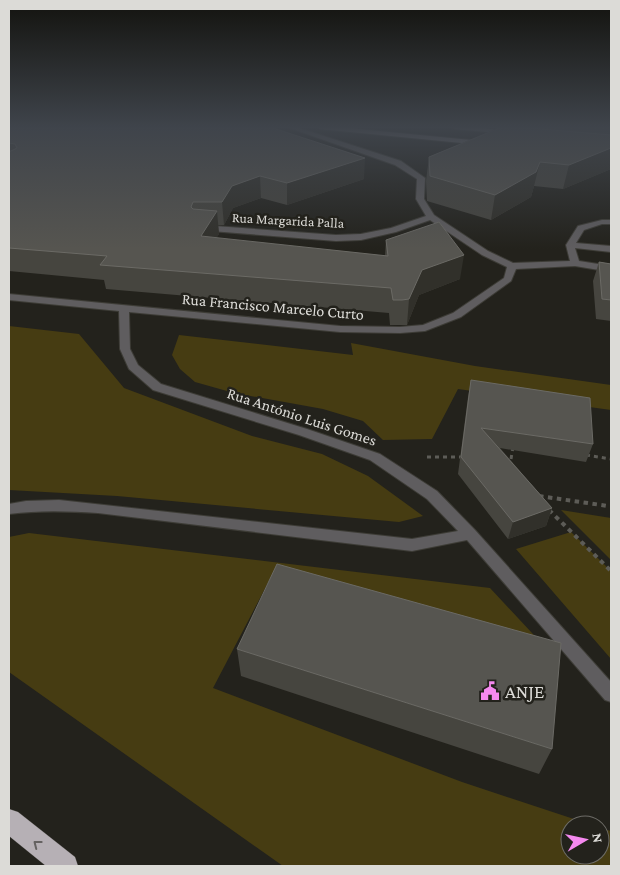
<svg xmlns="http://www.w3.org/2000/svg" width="620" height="875" viewBox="0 0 620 875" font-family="'Crimson Pro',serif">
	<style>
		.green { fill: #463c12 }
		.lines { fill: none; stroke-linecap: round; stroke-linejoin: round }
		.street-casing { stroke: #3d3c36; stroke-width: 2 }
		.secondary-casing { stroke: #3d3c36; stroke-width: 2 }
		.highway-casing { stroke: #3d3c36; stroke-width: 1 }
		.path-far1 { stroke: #5d5c57; stroke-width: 3; stroke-dasharray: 4 4; stroke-linecap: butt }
		.path { stroke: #5d5c57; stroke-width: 4; stroke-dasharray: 4.5 4.5; stroke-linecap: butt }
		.street { fill: #5f5d5f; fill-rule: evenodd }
		.secondary { fill: #827e82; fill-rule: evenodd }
		.highway { fill: #b6b0b5; fill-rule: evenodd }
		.wall { fill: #46453f }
		.shaded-wall { fill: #31302a }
		.building { fill: #565550; stroke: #6b6a65 }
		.oneway { stroke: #656261 }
		.labels { text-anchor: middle; stroke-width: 5; stroke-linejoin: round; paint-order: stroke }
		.far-street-label { font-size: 14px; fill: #dcdbd7; stroke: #23221c }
		.street-label { font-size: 16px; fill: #dcdbd7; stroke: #23221c }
		.near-poi-label { font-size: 19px; fill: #dcdbd7; stroke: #23221c; text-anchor: start }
	</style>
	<rect width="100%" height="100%" fill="#23221c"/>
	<path class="green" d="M9,326l70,8 45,54 128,48 70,18 46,22 55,40 -24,6 -282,-26 -108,-6z
		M179,335l174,20 -2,-12 124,23 136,19v25l-153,-21 -26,50 -49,1 -20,-19 -40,-12 -89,-16 -39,-11 -15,-13 -8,-14z
		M561,510l50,8v42z
		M571,532l40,39v88l-95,-110z
		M29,533l461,55 69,74 -289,-83 -57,109 249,94 130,43h-22v30h30v-27l11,3v35h-328l-274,-194v-135z"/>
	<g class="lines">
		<g class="street-casing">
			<path id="street" d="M287,127h9l105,34 24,17 -1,21 10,16 54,36 25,12 57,-2 -4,-16 12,-19 24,-6h9v4h-9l-18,6 -8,13 35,3v6l-36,-4 4,13 32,5v6l-36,-6 -59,3 -5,12 -50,36 -36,14 -25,2 -60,-1 -211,-20 1,37 8,16 23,19 146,45 73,25 57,37 38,39 136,152v20l-6,-2 -138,-160 -55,11 -314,-38c-30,-2 -59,-3 -89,1v-10l17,-3 33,-1 353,39 46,-8 -31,-32 -57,-39 -71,-25 -146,-45 -24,-21 -9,-20 -1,-38 -110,-11v-6l331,32 60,1 23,-2 30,-12 51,-35 3,-11 -25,-12 -52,-35 -34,12 -35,8 -25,1 -138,-11v-4l3,-1 135,10 25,-1 30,-6 35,-12 -10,-17 1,-20 -22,-14z"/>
		</g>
		<g class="secondary-casing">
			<path id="secondary" d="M317,127h21l144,14 3,2 -3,2 -162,-16z
				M452,127h22l38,5 -3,2 -54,-5z"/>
		</g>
		<g class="highway-casing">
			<path id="highway" d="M9,809l9,3 57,45 3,9h-32l-37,-30z"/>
		</g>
		<path class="path-far1" d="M586,455l25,4
			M427,457h36
			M511,459l2,-12"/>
		<path class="path" d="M539,496l69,10
			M549,510l62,61"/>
		<use href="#street" class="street"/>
		<use href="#secondary" class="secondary"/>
		<use href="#highway" class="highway"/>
	</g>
	<path class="wall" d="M9,127l355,52 -77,26 -26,-7 -28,10 -9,17h-6l1,9 -3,4 169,18 1,-16 74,39 -41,16 -12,30h-17l-1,-12 -283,-24 -2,-9 -95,-9z
		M495,127h116v42l-48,20 -29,-3 -3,11 -40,23 -64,-19 -1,-20 3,-24 71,-30z
		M599,262l12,2v57l-15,-2 -3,-38z
		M471,380l122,64 -7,18 -86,-14 52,60 -6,18 -38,13 -50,-65 10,-77z
		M237,649l315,100 -13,25 -298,-98z"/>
	<path class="shaded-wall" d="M611,148v21l-48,20 6,-24z
		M365,158l-1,21 -77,26v-22z
		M540,162l-6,24 -3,11 -40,23 4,-25z
		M260,176l1,22 -28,10 -9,17 -2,-23 10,-16z
		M217,211l2,23 -15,26 -3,-24z
		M464,255l-4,24 -41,16 -12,30 2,-26 13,-29z
		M552,508l-6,18 -38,13 5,-17z"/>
	<path class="building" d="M9,127h261l95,31 -78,25 -27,-7 -28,10 -10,16h-29l-2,5 2,2 24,2 -16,25 187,20 -2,-16 53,-18 25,33 -42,15 -13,29 -7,1h-9l-2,-12 -291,-23 7,-9 -98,-8v-97h2l6,-3 -2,-4 -6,-1z
		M502,127h16l93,8v13l-42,17 -29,-3 -4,10 -41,23 -65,-19 -1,-19z
		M599,262l12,2v36l-9,-1z
		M471,380l119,18 3,46 -112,-16 71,80 -39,14 -52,-65z
		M277,564l284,79 -9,106 -315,-100z"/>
	<defs><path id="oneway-chevron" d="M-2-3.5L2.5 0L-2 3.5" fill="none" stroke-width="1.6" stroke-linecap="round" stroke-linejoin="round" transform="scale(1.25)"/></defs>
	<use class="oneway" href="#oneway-chevron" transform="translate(37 844) rotate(-142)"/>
	<linearGradient id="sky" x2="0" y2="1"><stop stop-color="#13130f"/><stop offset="0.51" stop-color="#3f444b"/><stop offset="1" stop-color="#3f444b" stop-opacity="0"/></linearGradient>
	<rect width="620" height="249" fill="url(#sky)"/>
	<defs>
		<g id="civic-bare" transform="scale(1.5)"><path d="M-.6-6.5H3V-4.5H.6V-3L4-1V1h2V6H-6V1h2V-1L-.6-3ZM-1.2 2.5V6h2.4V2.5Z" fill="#f589ef" stroke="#23221c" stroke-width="2.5" paint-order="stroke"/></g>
	</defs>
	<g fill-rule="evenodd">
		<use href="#civic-bare" x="490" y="691"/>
	</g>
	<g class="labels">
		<g class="far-street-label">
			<text transform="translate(288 220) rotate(3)" y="5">Rua Margarida Palla</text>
		</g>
		<g class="street-label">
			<text transform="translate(273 306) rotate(5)" y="6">Rua Francisco Marcelo Curto</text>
			<text transform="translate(302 416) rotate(18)" y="6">Rua António Luis Gomes</text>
		</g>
		<g class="near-poi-label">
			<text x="505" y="698">ANJE</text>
		</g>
	</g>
	<rect width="620" height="875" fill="none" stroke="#dcdbd7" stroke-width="20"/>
	<g transform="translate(585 840) rotate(81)"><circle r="24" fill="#23221c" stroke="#6d6c67"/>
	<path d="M0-4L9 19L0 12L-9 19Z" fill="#f589ef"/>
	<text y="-8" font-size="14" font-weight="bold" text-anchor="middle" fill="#dcdbd7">N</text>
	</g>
</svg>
